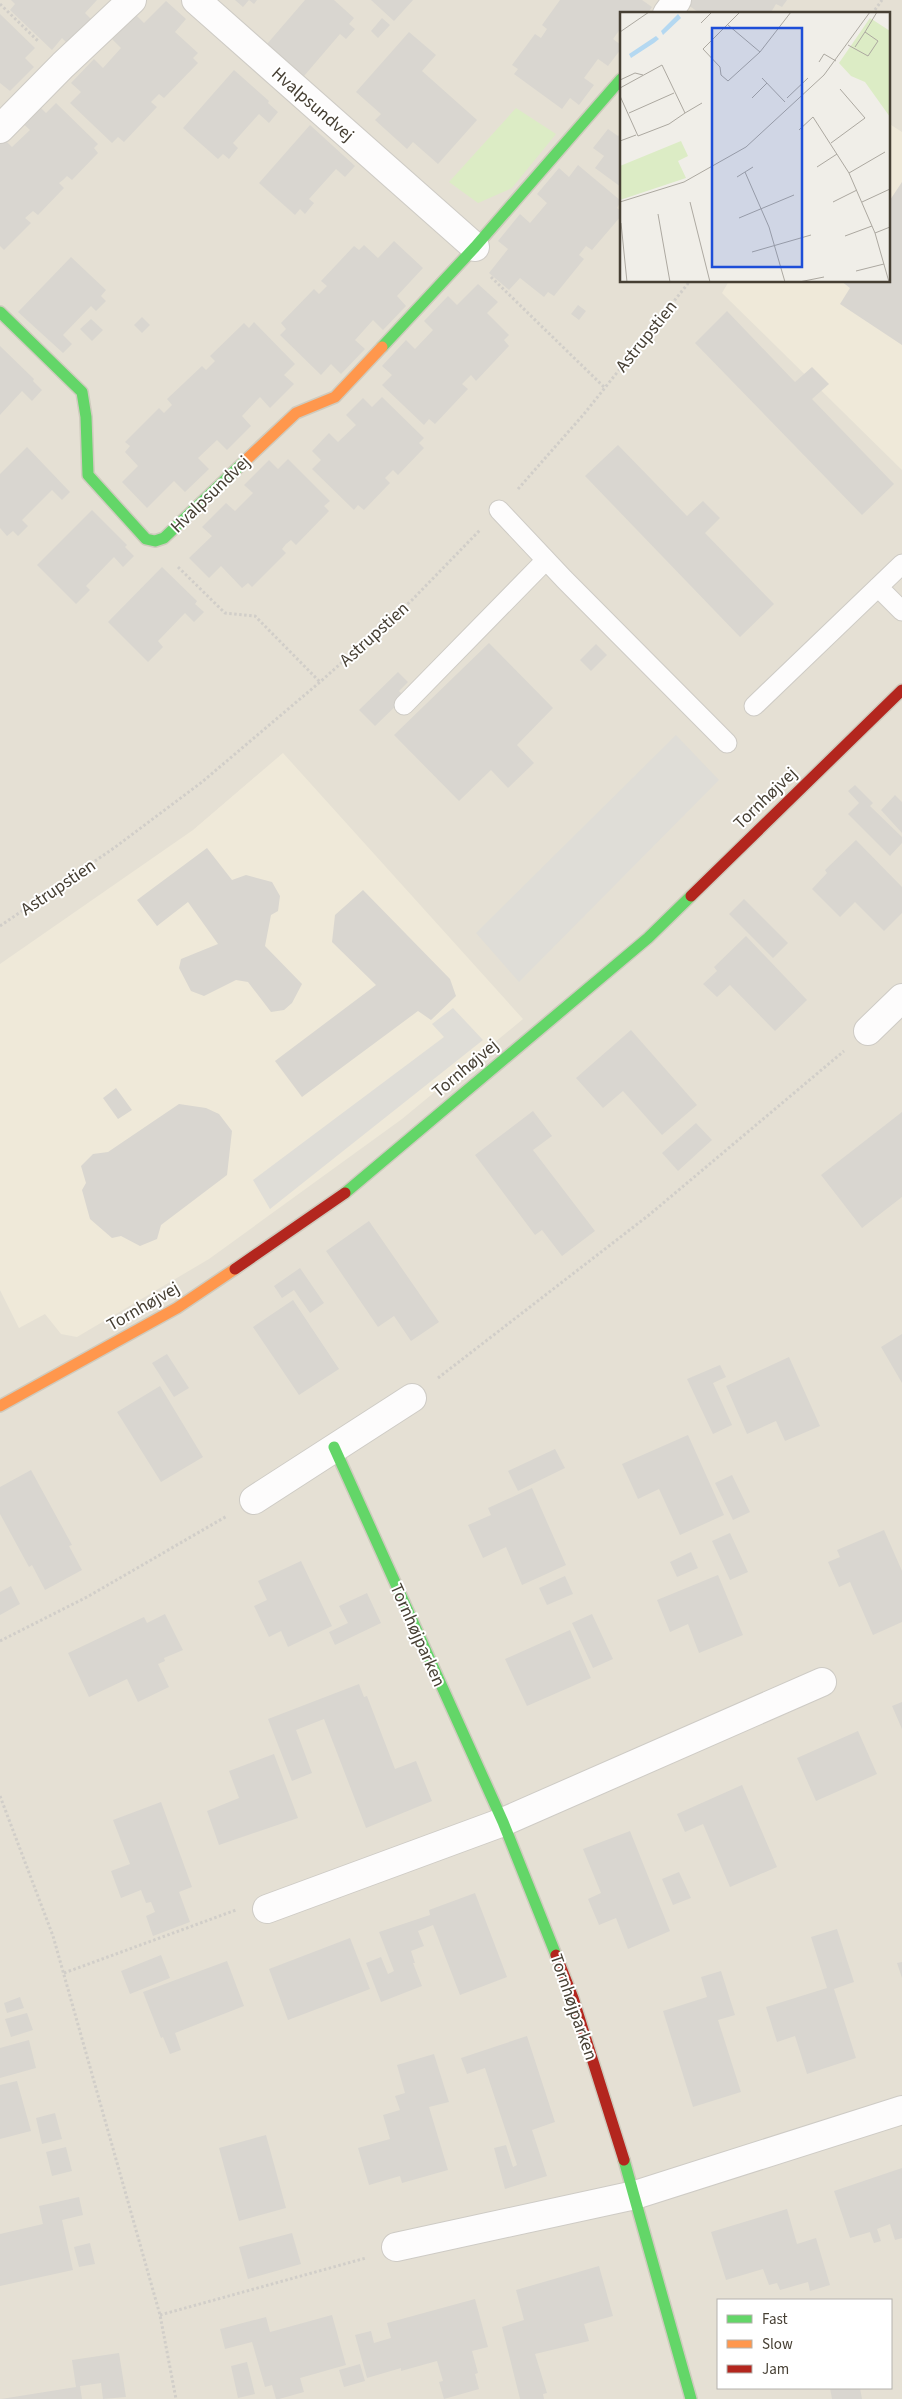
<svg xmlns="http://www.w3.org/2000/svg" width="902" height="2399" viewBox="0 0 902 2399" font-family="'Source Sans 3',sans-serif">
	<style>
		.residential { fill: #e5e0d4; fill-rule: evenodd }
		.education { fill: #efe9d9 }
		.green { fill: #dcecc5 }
		.parking { fill: #dfddd7 }
		.building { fill: #d9d6d0 }
		.lines { fill: none; stroke-linecap: round; stroke-linejoin: round }
		.lane-casing { stroke: #cecbc5; stroke-width: 21 }
		.street-casing { stroke: #cecbc5; stroke-width: 30 }
		.fast-casing { stroke: #cfcbbe; stroke-width: 14 }
		.slow-casing { stroke: #cfcbbe; stroke-width: 14 }
		.jam-casing { stroke: #cfcbbe; stroke-width: 14 }
		.path { stroke: #d1cec9; stroke-width: 3; stroke-dasharray: 2.5 2.5; stroke-linecap: butt }
		.lane { stroke: #fdfcfc; stroke-width: 19 }
		.street { stroke: #fdfcfc; stroke-width: 28 }
		.fast { stroke: #63d668; stroke-width: 11 }
		.slow { stroke: #ff974d; stroke-width: 11 }
		.jam { stroke: #b3261e; stroke-width: 11 }
		.labels { text-anchor: middle; stroke-width: 4; stroke-linejoin: round; paint-order: stroke }
		.street-label { font-size: 18px; fill: #463f33; stroke: #fff }
		.inset-road { fill: none; stroke: #aca8a0; stroke-width: 1 }
		.view { fill: #1d4ed8; fill-opacity: 0.15; stroke: #1d4ed8; stroke-width: 2.5 }
		.inset-edge { fill: none; stroke: #463f33; stroke-width: 2.5 }
	</style>
	<rect width="100%" height="100%" fill="#f0eee8"/>
	<path class="residential" d="M0,0h902v2399h-902zM621,14h267v267h-267zM718,2300h173v88h-173z"/>
	<path class="education" d="M888,123l14,9v338l-180,-177 7,-12h159z
		M283,753l240,266 -121,100 -193,140 -132,78 -16,-3 -16,-20 -26,14 -19,-38v-326l193,-134z"/>
	<path class="green" d="M516,108l40,26 -44,54 -34,15 -29,-21z"/>
	<path class="parking" d="M676,735l43,45 -200,202 -43,-49z
		M453,1008l30,32 -213,169 -17,-29 191,-143 -12,-13z"/>
	<path class="building" d="M11,0h86l-12,13 10,10 -23,25 -10,-10 -10,12 -42,-40 5,-6z
		M235,0h22l-3,4 -5,-4 -6,7z
		M305,0h29l20,18 -5,6 6,5 -9,10 -6,-5 -36,42 -37,-32z
		M371,0h42l-19,21z
		M560,0h82l10,7 -5,7h-26v14l-8,11 8,6v4l-13,17 -10,-7 -14,19 10,7 -15,20 -9,-7 -8,11 -48,-35 4,-5 -6,-4 23,-31 6,4 6,-9 -5,-4z
		M691,0h96l-5,7 -6,-3 -6,10h-73l1,-2 -10,-7z
		M166,1l20,18 -11,13 23,21 -5,5 5,5 -34,35 -5,-4 -8,8 6,5 -33,35 -6,-5 -6,6 -42,-40 11,-11 -10,-9 23,-24 9,9 18,-20 -9,-9 23,-25 9,9z
		M0,14l35,34 -10,10 9,9 -24,24 -10,-8z
		M382,18l8,7 -12,13 -7,-7z
		M409,32l27,23 -14,16 55,49 -39,44 -25,-22 -6,7 -32,-29 6,-6 -25,-22z
		M234,70l35,31 -1,2 10,9 -9,11 -10,-9 -26,29 5,5 -9,11 -6,-5 -5,5 -35,-31z
		M36,103l10,10 10,-10 42,41 -4,4 4,5 -26,27 -5,-4 -4,4 -4,3 5,5 -26,27 -5,-4 -8,7 6,5 -27,27 -4,-4v-105l3,-3 9,9 18,-17 -11,-10z
		M310,125l45,41 -10,11 -9,-8 -27,30 5,4 -9,11 -5,-5 -5,6 -36,-32z
		M608,129l10,7 3,-3v54l-26,-19 9,-12 -11,-8z
		M578,165l43,36 -4,7 4,3v5l-29,34 -6,-4 -7,9 5,4 -30,37 -6,-4 -4,5 -24,-19 -11,12 -20,-17 19,-24 -10,-8 22,-27 10,9 17,-20 -10,-9 22,-26 10,9z
		M902,182v163l-62,-41 10,-16 -9,-7h47v-78z
		M394,241l29,27 -26,28 9,10 -23,24 -10,-10 -18,20 10,9 -24,25 -10,-10 -10,11 -41,-40 6,-6 -5,-6 33,-34 5,5 8,-8 -6,-5 33,-35 5,4 5,-5 14,13z
		M71,257l35,33 -5,6 5,5 -10,10 -5,-5 -28,29 9,9 -9,9 -45,-41z
		M478,284l20,18 -11,11 22,22 -5,5 5,6 -33,35 -5,-6 -9,9 6,5 -33,35 -6,-5 -5,6 -42,-40 10,-10 -10,-9 24,-26 9,9 18,-19 -9,-9 24,-25 9,9z
		M578,305l8,6 -7,9 -8,-6z
		M727,311l68,71 17,-15 17,17 -17,15 82,85 -32,31 -167,-172z
		M142,317l8,8 -8,8 -8,-8z
		M91,319l12,11 -11,11 -12,-12z
		M254,322l41,42 -11,11 10,9 -24,24 -10,-11 -18,19 9,10 -24,24 -10,-10 -19,18 11,11 -24,23 -11,-11 -27,27 -25,-26 16,-16 -13,-14 5,-6 -5,-4 34,-34 5,5 8,-8 -5,-6 35,-33 4,4 9,-9 -5,-5 34,-33 5,5z
		M0,346l34,33 -1,2 9,9 -10,11 -10,-10 -22,24z
		M382,397l42,41 -5,5 5,5 -26,27 -5,-5 -8,8 5,5 -26,27 -6,-5 -4,5 -42,-41 9,-9 -9,-9 17,-18 9,9 18,-17 -10,-10 17,-17 9,9z
		M618,445l69,71 16,-15 17,17 -15,15 69,71 -34,33 -155,-161z
		M27,447l43,45 -8,8 -10,-10 -30,30 6,6 -10,10 -5,-5 -6,5 -7,-8v-54z
		M288,459l42,42 -6,5 5,5 -33,34 -5,-5 -5,4 -4,5 4,4 -34,34 -4,-4 -6,5 -21,-22 -12,12 -20,-20 23,-22 -10,-9 24,-24 9,8 18,-18 -9,-8 25,-25 9,9z
		M92,510l35,35 -2,2 9,9 -11,11 -9,-10 -28,29 4,4 -14,14 -39,-39z
		M162,567l35,34 -2,3 9,8 -10,10 -9,-9 -27,28 5,6 -15,15 -40,-40z
		M489,643l64,65 -36,37 17,18 -26,25 -17,-18 -32,31 -65,-66z
		M596,644l11,11 -16,16 -11,-11z
		M398,672l10,10 -9,9 6,6 -30,29 -16,-16z
		M855,785l18,18 -3,3 32,31v6l-12,13 -42,-42 11,-11 -11,-12z
		M895,795l7,7v31l-21,-23z
		M856,840l46,47v26l-18,18 -29,-29 -15,15 -28,-28 15,-16 -2,-3z
		M207,848l25,32 14,-5 26,7 8,14 -2,15 -7,4 -6,31 37,38 -10,19 -8,7 -13,2 -23,-30 -12,-2 -32,16 -13,-5 -12,-23 2,-9 37,-15 -30,-42 -31,24 -20,-26z
		M363,890l87,89 6,17 -25,24 -13,-9 -116,86 -27,-36 101,-76 -44,-43 3,-27z
		M744,899l44,44 -15,15 -44,-44z
		M746,936l61,64 -32,31 -45,-46 -13,12 -14,-13 14,-13 -3,-4z
		M631,1030l66,75 -35,30 -39,-44 -20,17 -27,-30z
		M116,1088l16,22 -14,9 -15,-21z
		M179,1104l27,4 13,6 13,17 -5,44 -66,50 -4,14 -17,7 -19,-10 -9,2 -22,-19 -8,-29 4,-7 -5,-17 12,-12 15,-2z
		M533,1111l19,25 -19,14 62,81 -33,25 -20,-26 -7,5 -60,-80z
		M902,1112v85l-40,31 -41,-53z
		M696,1123l16,17 -34,31 -16,-18z
		M369,1221l70,101 -28,19 -17,-25 -16,11 -52,-76z
		M300,1268l24,35 -14,10 -16,-23 -12,8 -8,-12z
		M293,1300l46,69 -40,26 -46,-68z
		M902,1334v49l-21,-36z
		M167,1354l22,34 -15,9 -22,-34z
		M789,1357l31,69 -35,15 -9,-20 -29,13 -21,-48z
		M720,1365l6,12 -13,6 19,42 -19,9 -26,-55z
		M160,1386l43,71 -42,25 -44,-70z
		M688,1435l36,80 -44,20 -21,-46 -21,10 -16,-35z
		M555,1449l10,19 -47,23 -10,-20z
		M31,1470l41,75 -3,1 13,24 -37,20 -13,-25 -3,2 -29,-53v-27z
		M732,1475l18,37 -17,8 -18,-37z
		M532,1488l34,77 -44,20 -16,-38 -23,11 -15,-33 23,-10 -3,-7z
		M884,1530l18,41v51l-29,13 -23,-53 -11,5 -11,-25 12,-5 -3,-7z
		M730,1533l18,39 -18,8 -18,-39z
		M691,1552l7,16 -21,9 -7,-15z
		M301,1561l31,65 -44,21 -7,-16 -12,6 -15,-31 13,-6 -9,-19z
		M718,1575l25,60 -44,18 -11,-29 -18,8 -13,-32z
		M565,1576l8,18 -26,11 -8,-17z
		M11,1586l9,18 -20,11v-23z
		M367,1593l14,30 -46,22 -6,-13 19,-9 -9,-17z
		M165,1614l18,36 -19,8 1,3 -7,3 11,23 -31,15 -11,-23 -38,18 -21,-44 76,-36 3,6z
		M592,1614l21,45 -20,9 -21,-45z
		M570,1630l21,48 -64,28 -22,-47z
		M359,1684l5,13 3,-1 28,73 21,-8 16,40 -66,27 -42,-109 -28,11 16,43 -20,8 -24,-62z
		M902,1702v27l-10,-23z
		M858,1731l19,43 -61,27 -19,-43z
		M274,1754l24,64 -79,27 -12,-34 32,-13 -10,-27z
		M742,1785l35,82 -47,20 -27,-63 -18,8 -8,-18z
		M161,1802l31,85 -13,5 11,30 -37,14 -7,-20 9,-4 -4,-10 -5,1 -5,-13 -20,8 -10,-27 19,-7 -17,-44z
		M630,1831l40,100 -42,18 -12,-31 -17,7 -11,-26 13,-6 -18,-44z
		M679,1872l12,26 -18,7 -11,-26z
		M475,1893l32,84 -47,18 -27,-70 -15,6 6,15 -13,5 4,12h-2l9,23 -41,16 -15,-39 15,-6 7,17 6,-3 -15,-39 51,-17 -1,-5z
		M837,1929l17,53 -20,7 22,69 -49,16 -12,-38 -18,6 -11,-35 61,-19 -16,-51z
		M350,1938l20,51 -82,31 -19,-51z
		M161,1955l9,23 -40,16 -9,-23z
		M227,1961l17,45 -69,27 6,17 -11,4 -7,-17 -2,1 -18,-46z
		M902,1962v16l-5,-15z
		M721,1971l14,44 -17,5 23,72 -48,15 -30,-96 44,-14 -6,-20z
		M20,1997l4,11 -17,5 -3,-10z
		M27,2013l6,17 -22,7 -6,-18z
		M527,2036l28,86 -23,8 15,46 -42,13 -11,-41 12,-3 7,22 4,-2 -32,-97 -18,6 -6,-16z
		M29,2040l7,28 -36,10v-30z
		M434,2054l15,48 -20,5 19,63 -46,13 -2,-7 -31,9 -11,-37 32,-9 -7,-24 17,-5 -5,-14 10,-3 -8,-28z
		M17,2081l14,50 -31,8v-54z
		M55,2113l7,26 -20,5 -6,-26z
		M266,2135l20,73 -47,13 -20,-73z
		M66,2147l6,24 -20,5 -6,-24z
		M902,2168v70l-7,2 -5,-16 -13,5 4,12 -7,2 -4,-11 -20,6 -16,-47z
		M79,2197l4,18 -21,5 11,50 -73,16v-52l43,-10 -4,-18z
		M787,2209l10,35 19,-6 14,47 -20,6 -2,-9 -28,8 -3,-7 -8,2 -6,-16 -37,11 -15,-48z
		M292,2233l9,31 -53,15 -9,-32z
		M90,2243l5,21 -16,3 -5,-20z
		M599,2266l14,50 -29,8 5,17 -54,13 12,39 -4,1 1,5h-24l-18,-72 22,-7 -8,-30z
		M475,2299l13,48 -16,4 6,22 -3,1 4,15 -35,10 -5,-17 4,-1 -6,-20 -36,10v-3l-34,10 -12,-43 16,-4 3,12 17,-5 -4,-15z
		M332,2315l14,50 -46,13 4,14 -25,7h-3l-4,-14 -7,2 -13,-45 -27,7 -5,-20 46,-12 4,15z
		M119,2353l7,44 -23,2 -2,-16 -21,3 2,13h-81l75,-12 -4,-27z
		M247,2362l8,32 -17,4 -7,-32z
		M360,2364l5,17 -21,6 -5,-17z
		M830,2388h30l2,11h-30z"/>
	<g class="lines">
		<g class="lane-casing">
			<path id="lane" d="M499,510l65,69 163,164
				M878,587l24,24
				M404,705l142,-145
				M754,706l148,-142"/>
		</g>
		<g class="street-casing">
			<path id="street" d="M196,0l279,247
				M667,14l10,-14
				M0,129l63,-64 69,-65
				M868,1031l34,-33
				M254,1500l158,-102
				M267,1909l236,-87 319,-140
				M396,2247l239,-52 267,-85"/>
		</g>
		<g class="fast-casing">
			<path id="fast" d="M0,312l82,80 4,25 2,58 58,64 9,2 9,-3 82,-78
				M382,347l93,-100 146,-168
				M345,1193l303,-255 43,-42
				M334,1447l169,375 53,133
				M624,2160l67,239"/>
		</g>
		<g class="slow-casing">
			<path id="slow" d="M246,460l50,-47 39,-16 47,-50
				M0,1406l177,-98 58,-39"/>
		</g>
		<g class="jam-casing">
			<path id="jam" d="M691,896l211,-206
				M235,1269l110,-76
				M556,1955l17,43 51,162"/>
		</g>
		<path class="path" d="M0,4l39,38
			M872,14l10,-14
			M491,277l113,110
			M518,489l66,-75 106,-133
			M178,567l47,46 30,3 65,66
			M0,926l114,-78 88,-66 118,-100 92,-82 68,-70
			M438,1378l211,-163 195,-164
			M0,1641l87,-44 140,-81
			M0,1796l53,140 107,379 16,84
			M64,1973l172,-63
			M160,2315l206,-57"/>
		<use href="#lane" class="lane"/>
		<use href="#street" class="street"/>
		<use href="#fast" class="fast"/>
		<use href="#slow" class="slow"/>
		<use href="#jam" class="jam"/>
	</g>
	<g class="labels">
		<g class="street-label">
			<text transform="translate(313 104) rotate(41)" y="6">Hvalpsundvej</text>
			<text transform="translate(646 336) rotate(-51)" y="6">Astrupstien</text>
			<text transform="translate(210 494) rotate(-44)" y="6">Hvalpsundvej</text>
			<text transform="translate(374 634) rotate(-42)" y="6">Astrupstien</text>
			<text transform="translate(765 798) rotate(-44)" y="6">Tornhøjvej</text>
			<text transform="translate(58 887) rotate(-34)" y="6">Astrupstien</text>
			<text transform="translate(465 1068) rotate(-40)" y="6">Tornhøjvej</text>
			<text transform="translate(143 1306) rotate(-30)" y="6">Tornhøjvej</text>
			<text transform="translate(418 1635) rotate(66)" y="6">Tornhøjparken</text>
			<text transform="translate(574 2007) rotate(71)" y="6">Tornhøjparken</text>
		</g>
	</g>
	<g transform="translate(620 12)">
		<rect width="270" height="270" fill="#f0eee8"/>
		<path d="M250,6l20,13v86l-25,-35 -14,-6 -12,-13zM61,129l7,15 -10,5 8,17 -66,22v-34z" fill="#dcecc5"/>
		<path d="M58,2l3,4 -18,17 -2,-4zM36,24l3,3 -5,4 -23,15 -2,-4z" fill="#b4d8f1"/>
		<path class="inset-road" d="M120,0l-37,37 17,18 1,8 7,6 32,-29 31,-40M81,11l11,-11M108,13l32,27M0,20l29,-20M245,20l12,-20M228,33l20,11 10,-15 -13,-9 -10,15M199,50l5,-8 12,7M142,66l23,24M0,68l15,-7 8,2M0,76l42,-23 23,48 -16,11 -31,12 -18,-40M132,86l15,-15M167,86l21,-20M9,101l45,-20M65,101l17,-10M179,118l14,-13 36,56 26,60 14,49M0,129l16,-6M211,131l34,-25 -25,-29M197,155l20,-13M125,160l24,55 16,55M229,161l36,-21M117,165l16,-10M0,190l64,-20 62,-35 78,-72 46,-63M70,190l20,80M213,190l24,-12M242,190l28,-13M38,202l12,68M119,206l55,-23M1,211l6,59M255,221l15,-6M225,224l27,-10M132,240l59,-17M236,259l28,-7M179,270l25,-5"/>
		<path class="view" d="M92,16h90v239h-90z"/>
		<rect width="270" height="270" class="inset-edge"/>
	</g>
	<rect x="717" y="2299" width="175" height="90" fill="#ffffff" stroke="#b5b2ad"/>
	<rect x="727" y="2315" width="25" height="8" fill="#63d668" stroke="#b5b2ad"/>
	<text x="762" y="2324" font-size="15" fill="#463f33">Fast</text>
	<rect x="727" y="2340" width="25" height="8" fill="#ff974d" stroke="#b5b2ad"/>
	<text x="762" y="2349" font-size="15" fill="#463f33">Slow</text>
	<rect x="727" y="2365" width="25" height="8" fill="#b3261e" stroke="#b5b2ad"/>
	<text x="762" y="2374" font-size="15" fill="#463f33">Jam</text>
</svg>
